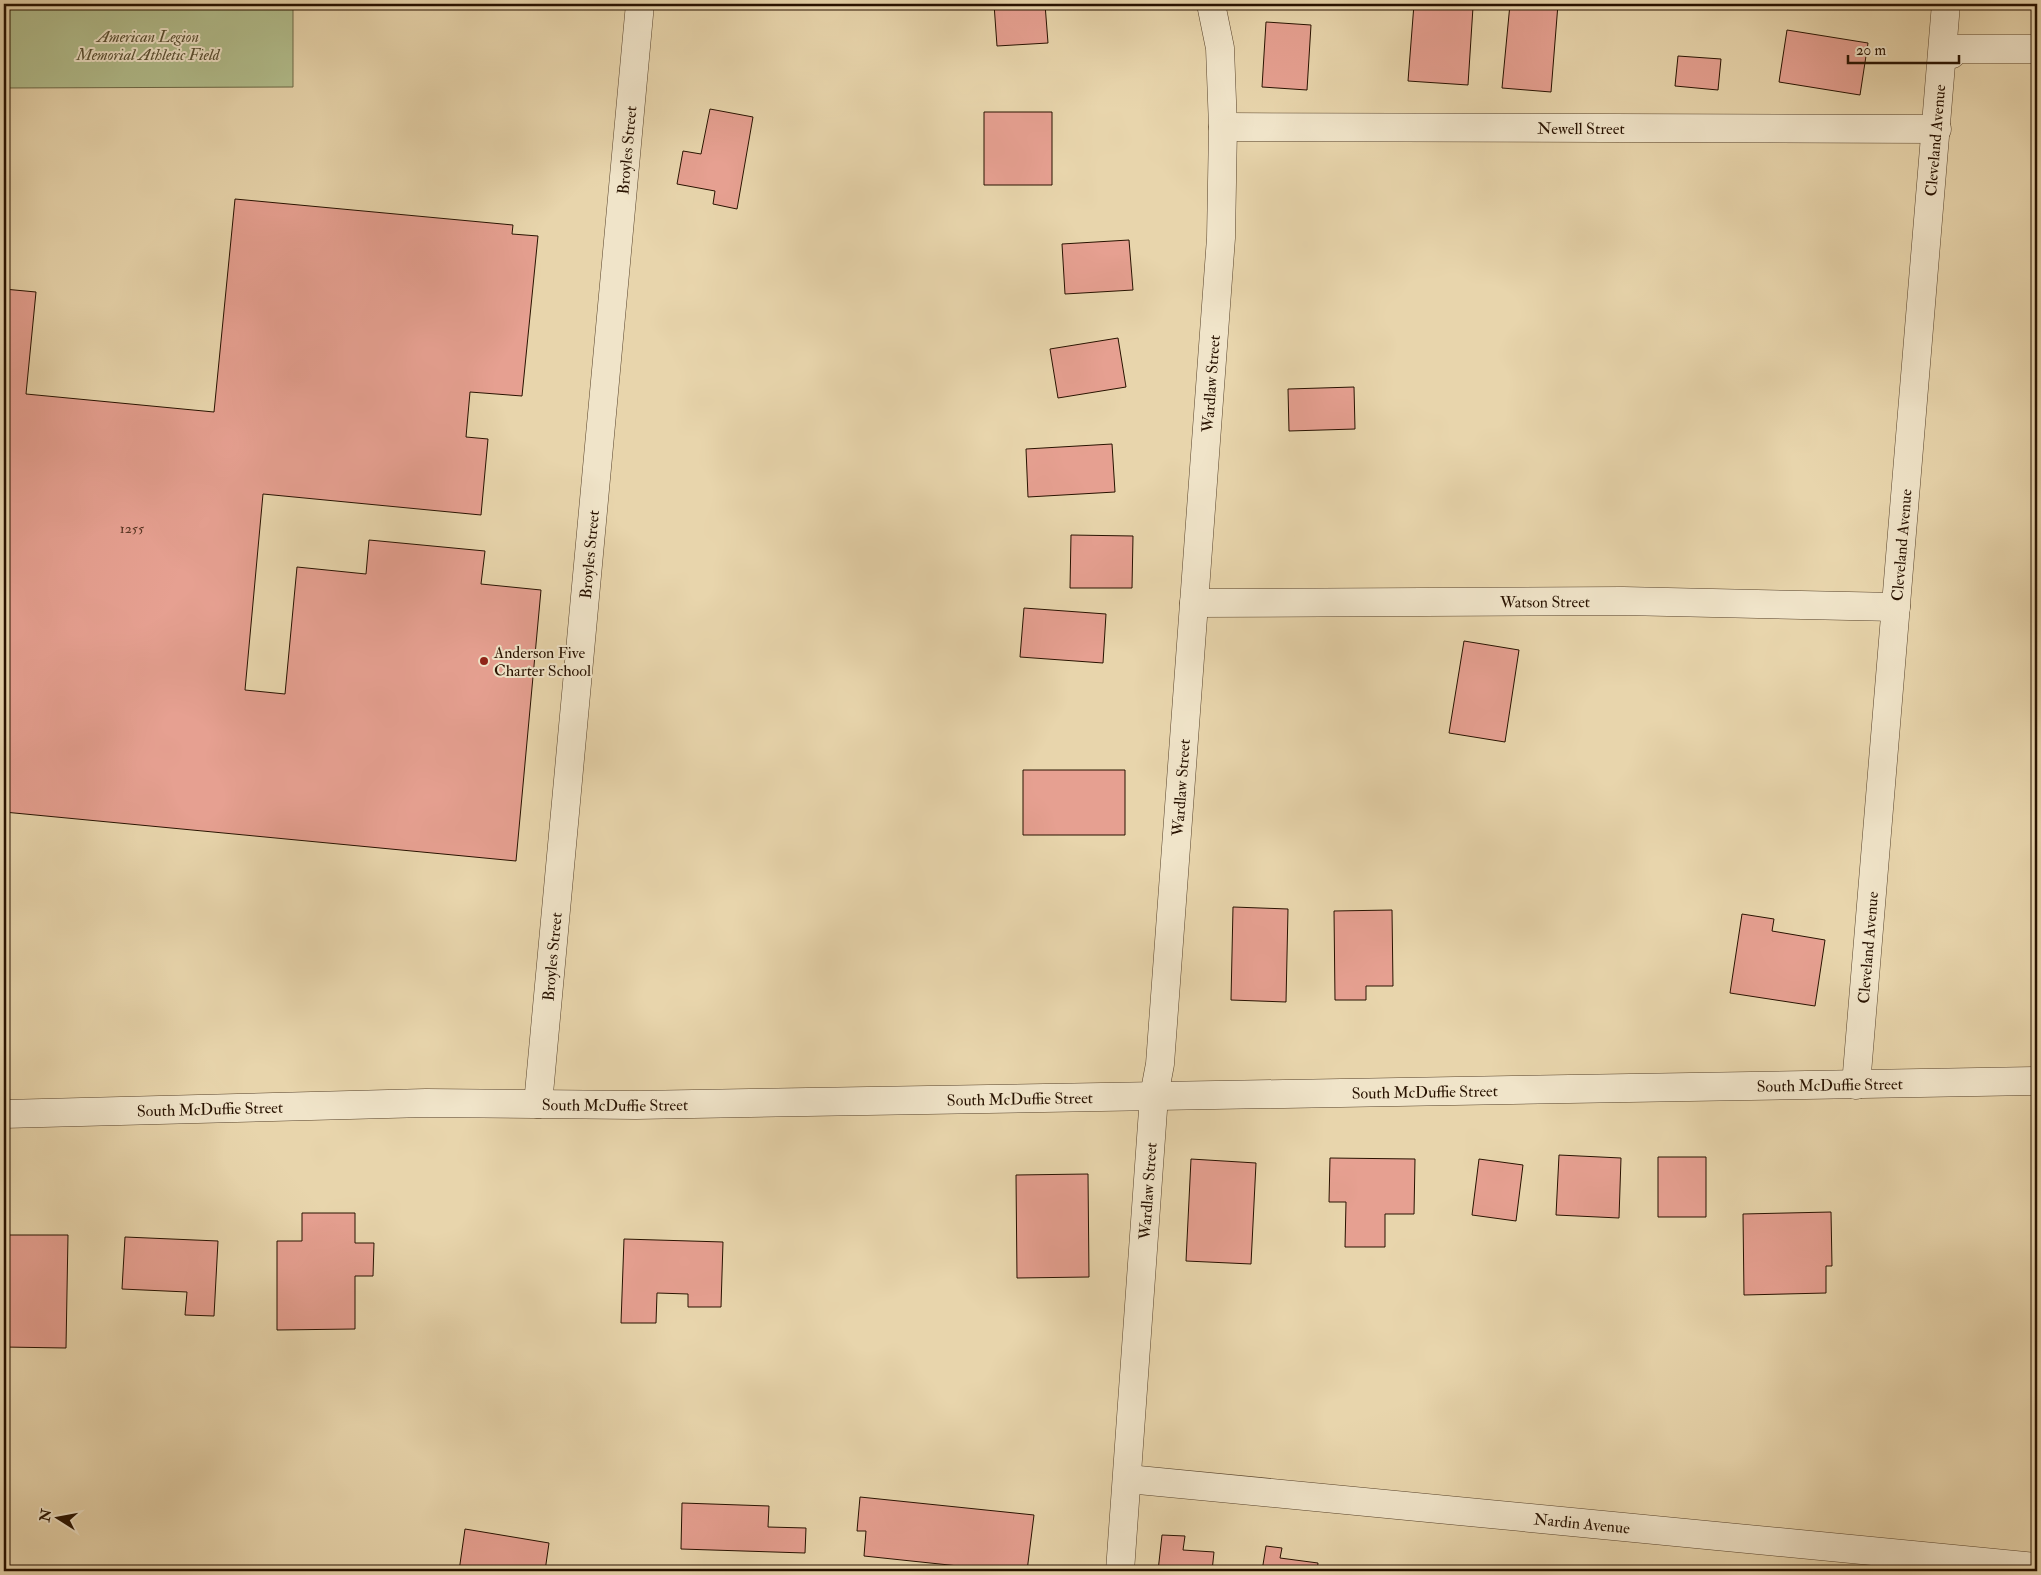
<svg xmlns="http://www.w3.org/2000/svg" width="2041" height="1575" viewBox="0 0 2041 1575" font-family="'IM FELL Double Pica',serif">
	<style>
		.green { fill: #b2be8d; stroke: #6d6846 }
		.building { fill: #e6a091; stroke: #281200 }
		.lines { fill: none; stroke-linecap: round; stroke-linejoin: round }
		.minor-casing { stroke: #58432b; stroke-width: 29 }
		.minor { stroke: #f0e4c9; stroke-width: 28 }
		.poi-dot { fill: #8f2418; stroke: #f0e4c9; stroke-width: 2 }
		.labels { text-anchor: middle; stroke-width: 4; stroke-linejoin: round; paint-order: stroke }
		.number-label { font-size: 14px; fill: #583624 }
		.park-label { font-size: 16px; font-style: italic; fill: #584e31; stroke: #f0e4c9 }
		.street-label { font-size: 16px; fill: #281200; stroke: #f0e4c9 }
		.poi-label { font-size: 16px; fill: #281200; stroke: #f0e4c9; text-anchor: start }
	</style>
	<rect width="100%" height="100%" fill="#e8d5ac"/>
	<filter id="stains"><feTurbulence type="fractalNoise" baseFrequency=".004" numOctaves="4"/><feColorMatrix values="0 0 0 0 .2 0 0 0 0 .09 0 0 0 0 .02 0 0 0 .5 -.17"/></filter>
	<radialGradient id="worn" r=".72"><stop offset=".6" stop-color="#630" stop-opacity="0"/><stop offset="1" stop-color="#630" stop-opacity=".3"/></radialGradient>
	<path class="green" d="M4,4h289v83l-289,1z"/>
	<path class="building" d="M994,4h51l3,39 -51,3z
		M1414,4l59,3 -5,78 -60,-4z
		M1510,4h48l-7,88 -49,-4z
		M1266,22l45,3 -4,65 -45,-3z
		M1787,30l81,13 -8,52 -81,-13z
		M1678,56l43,3 -3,31 -43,-4z
		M710,109l43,8 -16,92 -24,-5 2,-13 -38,-7 6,-33 18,3z
		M984,112h68v73h-68z
		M235,199l278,26 -1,9 26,2 -16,160 -52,-4 -4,45 22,2 -7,76 -218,-21 -18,196 40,4 12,-127 69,7 3,-34 116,11 -4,33 60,6 -25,271 -512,-49v-523l32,3 -10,102 188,18z
		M1129,240l4,50 -68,4 -3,-50z
		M1118,338l8,49 -68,11 -8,-49z
		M1354,387l1,42 -66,2 -1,-42z
		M1112,444l3,48 -87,5 -2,-48z
		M1071,535l62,1 -1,52h-62z
		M1024,608l82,6 -3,49 -83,-6z
		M1464,641l55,9 -14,92 -56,-9z
		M1023,770h102v65h-102z
		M1233,907l55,2 -2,93 -55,-2z
		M1392,910l1,76h-27v14h-31l-1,-89z
		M1742,914l32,5 -2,12 53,9 -10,66 -85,-13z
		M1559,1155l62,3 -2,60 -63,-3z
		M1658,1157h48v60h-48z
		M1330,1158l85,1 -1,55h-29v33h-40l1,-45h-17z
		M1191,1159l65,4 -5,101 -65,-3z
		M1479,1159l44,6 -7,56 -44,-6z
		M1088,1174l1,103 -72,1 -1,-103z
		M1831,1212l1,54h-6v27l-82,2 -1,-81z
		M302,1213h53v30h19l-1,33h-18v53l-78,1v-89h25z
		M4,1235h64l-2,113 -62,-1z
		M125,1237l93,4 -4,75 -29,-1 2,-23 -65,-3z
		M624,1239l99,3 -2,65h-33v-13l-31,-1 -1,30h-35z
		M860,1497l174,18 -7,56h-21l-142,-15 2,-25h-9z
		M682,1503l87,3 -1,21 38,1 -1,25 -124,-4z
		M465,1529l84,14 -4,28h-86z
		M1162,1535l23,1 -2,14 31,2 -2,19h-54z
		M1266,1546l16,2 -2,10 38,5 -1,8h-55z"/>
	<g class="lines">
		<g class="minor-casing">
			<g id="minor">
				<path d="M1943,52l9,2 4,-5h81"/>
				<path id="s1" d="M1223,127l714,2"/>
				<path id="s2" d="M1194,603l429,-2 273,6"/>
				<path id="s3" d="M1856,1085l90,-1081"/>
				<path id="s4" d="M538,1104l102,-1100"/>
				<path id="s5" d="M4,1114l422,-11 210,2 1401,-24"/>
				<path id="s6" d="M1128,1479l909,88"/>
				<path id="s7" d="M1120,1571l34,-475 6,-32 61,-826 2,-111 -3,-79 -9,-44"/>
			</g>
		</g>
		<use href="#minor" class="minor"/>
	</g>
	<circle class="poi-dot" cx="484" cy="661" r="5"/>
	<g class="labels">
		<g class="number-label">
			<text x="132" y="533">1255</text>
		</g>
		<g class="park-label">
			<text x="148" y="42">American Legion<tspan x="148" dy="18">Memorial Athletic Field</tspan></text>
		</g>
		<g class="street-label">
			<text dy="6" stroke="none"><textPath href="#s1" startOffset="358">Newell Street</textPath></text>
			<text dy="6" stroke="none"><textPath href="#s3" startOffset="948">Cleveland Avenue</textPath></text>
			<text dy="6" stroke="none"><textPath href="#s4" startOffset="958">Broyles Street</textPath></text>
			<text dy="6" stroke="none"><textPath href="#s7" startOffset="1191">Wardlaw Street</textPath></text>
			<text dy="6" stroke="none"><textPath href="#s3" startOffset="542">Cleveland Avenue</textPath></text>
			<text dy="6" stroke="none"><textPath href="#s4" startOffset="552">Broyles Street</textPath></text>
			<text dy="6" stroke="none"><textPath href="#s2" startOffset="351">Watson Street</textPath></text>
			<text dy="6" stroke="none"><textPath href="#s7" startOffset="786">Wardlaw Street</textPath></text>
			<text dy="6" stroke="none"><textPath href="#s3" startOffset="138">Cleveland Avenue</textPath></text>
			<text dy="6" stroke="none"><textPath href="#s4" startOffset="148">Broyles Street</textPath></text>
			<text dy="6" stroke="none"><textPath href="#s5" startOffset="1826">South McDuffie Street</textPath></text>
			<text dy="6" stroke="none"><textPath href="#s5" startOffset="1421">South McDuffie Street</textPath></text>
			<text dy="6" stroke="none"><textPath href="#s5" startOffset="1016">South McDuffie Street</textPath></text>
			<text dy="6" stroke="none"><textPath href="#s5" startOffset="611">South McDuffie Street</textPath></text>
			<text dy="6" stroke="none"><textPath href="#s5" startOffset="206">South McDuffie Street</textPath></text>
			<text dy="6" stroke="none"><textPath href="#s7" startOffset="381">Wardlaw Street</textPath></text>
			<text dy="6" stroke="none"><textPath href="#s6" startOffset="456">Nardin Avenue</textPath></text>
		</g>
		<g class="poi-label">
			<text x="494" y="658">Anderson Five<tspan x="494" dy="18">Charter School</tspan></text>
		</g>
	</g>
	<rect width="2041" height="1575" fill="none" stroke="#e8d5ac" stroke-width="20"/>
	<rect x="5" y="5" width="2031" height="1565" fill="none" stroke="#281200" stroke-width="2.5"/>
	<rect x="10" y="10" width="2021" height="1555" fill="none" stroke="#281200"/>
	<g transform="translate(58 1518) rotate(281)" stroke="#f0e4c9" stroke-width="4" paint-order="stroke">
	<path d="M0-4L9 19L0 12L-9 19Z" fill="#281200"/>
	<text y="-8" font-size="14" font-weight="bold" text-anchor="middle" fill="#281200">N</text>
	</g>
	<path d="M1848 55v8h111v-8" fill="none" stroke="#281200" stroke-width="2.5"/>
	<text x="1856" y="55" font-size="15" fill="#281200" stroke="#f0e4c9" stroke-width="4" paint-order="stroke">20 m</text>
	<rect width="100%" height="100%" filter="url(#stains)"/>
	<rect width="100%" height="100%" fill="url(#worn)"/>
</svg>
